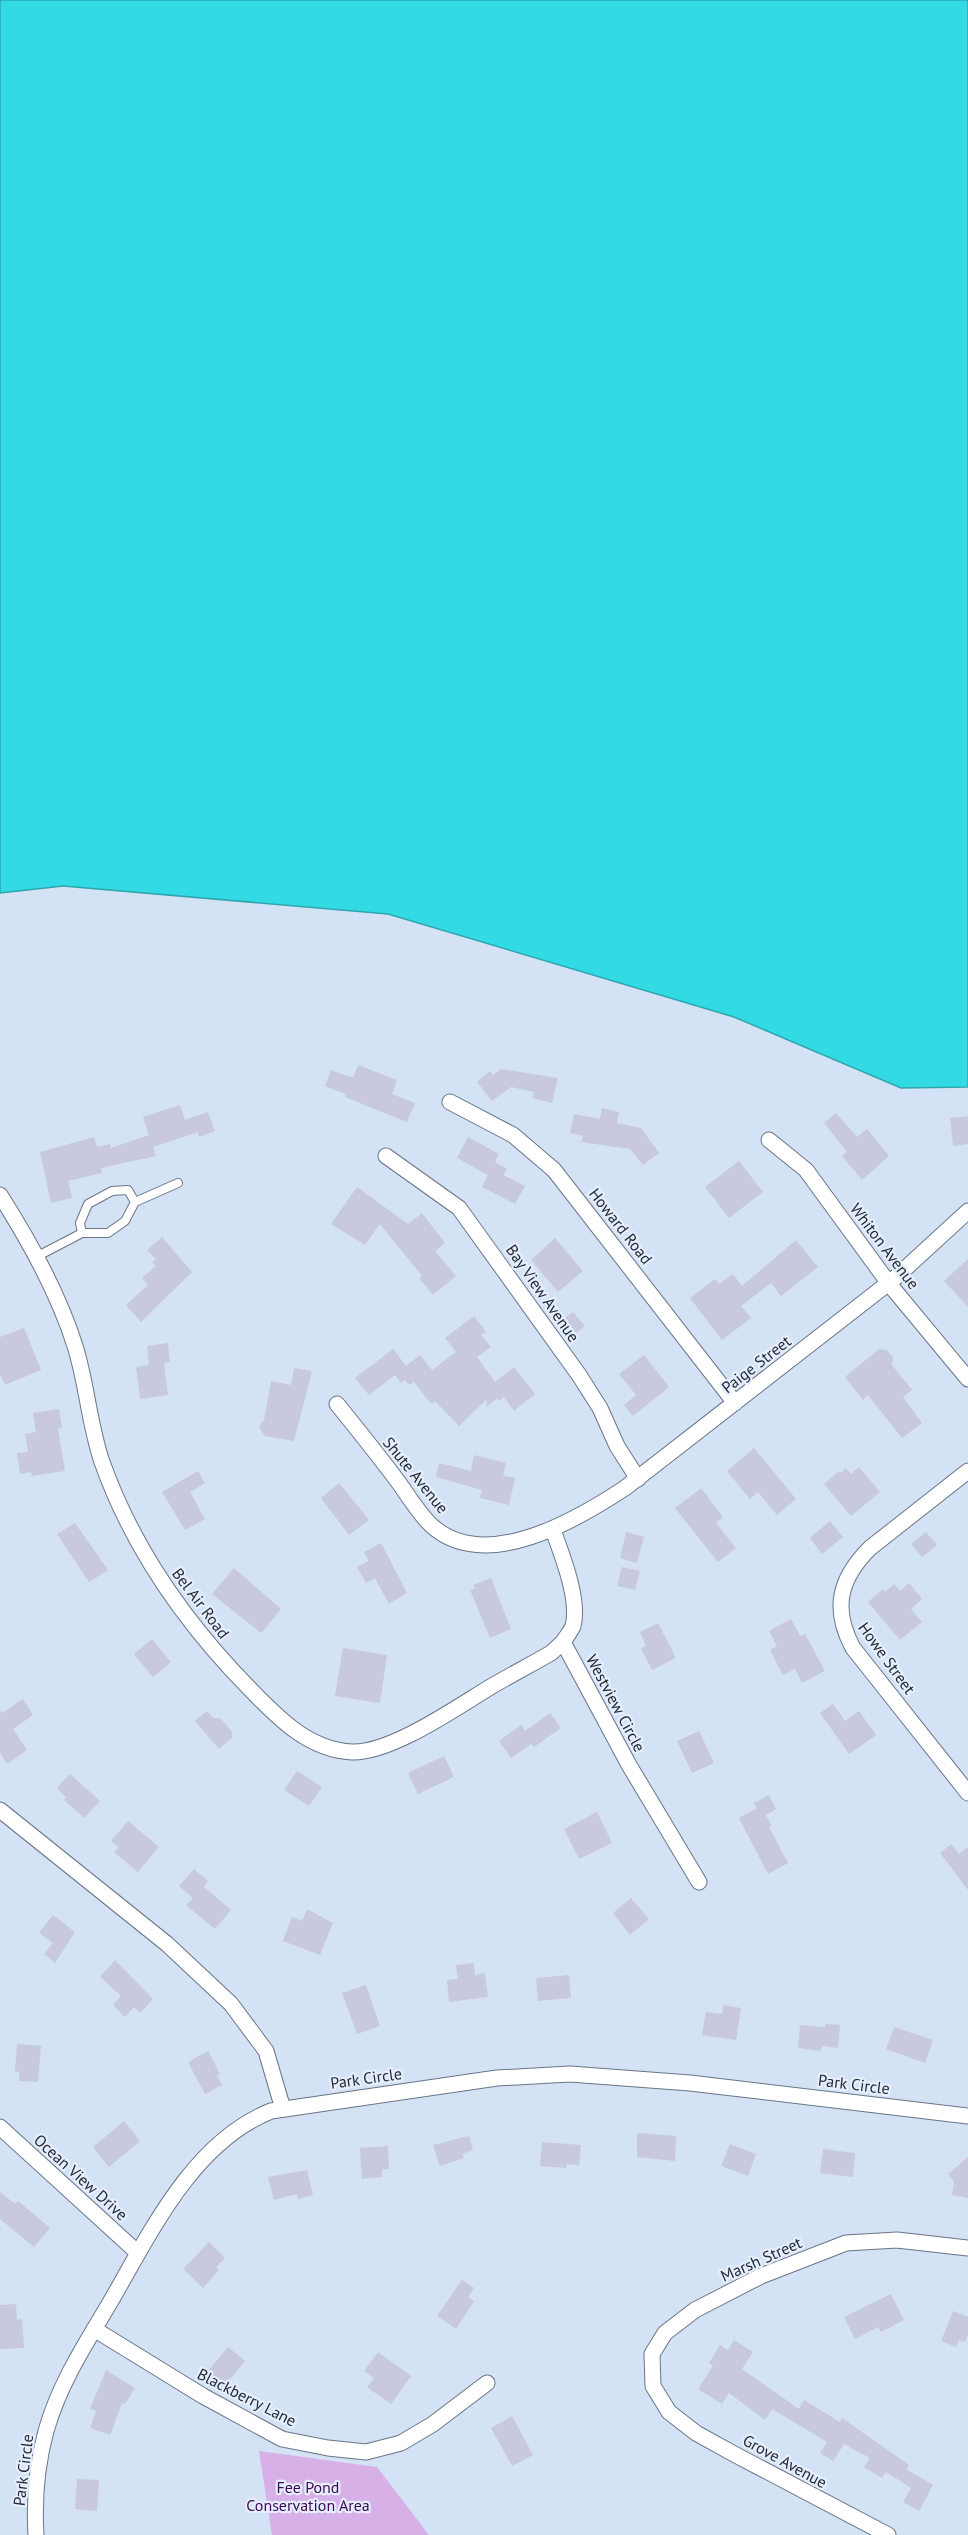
<svg xmlns="http://www.w3.org/2000/svg" width="968" height="2535" viewBox="0 0 968 2535" font-family="'PT Sans',sans-serif">
	<style>
		.green { fill: #d7b0e7 }
		.water { fill: #32dbe4; stroke: #2ea6ae; stroke-width: 1.5 }
		.building { fill: #c8c8de }
		.lines { fill: none; stroke-linecap: round; stroke-linejoin: round }
		.service-casing { stroke: #697587; stroke-width: 10 }
		.minor-casing { stroke: #697587; stroke-width: 17 }
		.service { stroke: #fff; stroke-width: 8 }
		.minor { stroke: #fff; stroke-width: 15 }
		.labels { text-anchor: middle; stroke-width: 4.5; stroke-linejoin: round; paint-order: stroke }
		.street-label { font-size: 16px; fill: #252a31; stroke: #e4eeff }
		.park-label { font-size: 16px; fill: #410853; stroke: #e4eeff }
	</style>
	<rect width="100%" height="100%" fill="#d4e2f5"/>
	<path class="green" d="M259,2451l118,16 52,68h-157z"/>
	<path class="water" d="M0,0h968v1087l-67,1 -167,-71 -346,-103 -325,-28 -63,7z"/>
	<path class="building" d="M358,1065l39,15 -5,14 23,9 -8,19 -62,-25 1,-3 -21,-8 6,-16 22,8z
		M501,1069l57,9 -6,25 -20,-5 2,-6 -23,-5 -19,14 -15,-19 13,-11 3,4z
		M180,1105l5,15 23,-8 7,19 -16,6 -1,-5 -45,15 3,9 -55,12 1,5 -34,8 4,17 -21,5 -11,-51 54,-15 3,10 13,-3 1,4 38,-13 -6,-18z
		M602,1108l17,4 -2,11 24,5 18,25 -16,12 -13,-16 -49,-7 2,-6 -13,-3 4,-19 26,5z
		M836,1113l21,24 10,-8 22,27 -27,24 -20,-24 5,-4 -23,-29z
		M968,1116v28l-15,2 -3,-28z
		M468,1137l31,17 -4,8 12,7 -4,6 22,11 -10,18 -33,-17 6,-12 -31,-17z
		M739,1161l24,31 -34,26 -24,-31z
		M357,1187l51,37 14,-11 23,30 -10,8 21,25 -23,19 -14,-17 3,-2 -42,-52 -15,21 -34,-21z
		M162,1237l30,35 -51,50 -15,-17 22,-20 -6,-7 14,-12 -4,-4 4,-3 -9,-9z
		M555,1238l28,33 -25,21 -27,-32z
		M796,1240l22,27 -37,29 -10,-13 -30,23 10,12 -29,22 -32,-42 25,-19 4,5 14,-10 9,12z
		M968,1259v48l-24,-26z
		M573,1312l12,14 -13,10 -12,-14z
		M474,1316l12,16 -5,3 10,12 -14,10 18,25 19,-15 21,27 -21,17 -10,-14 -5,4 -2,-3 -11,9 1,-8 -28,27 -24,-25 -4,3 -17,-22 -5,3 -4,-5 -4,3 -6,-8 -26,20 -14,-17 38,-29 13,17 14,-11 12,15 24,-18 -11,-14z
		M24,1328l17,42 -36,15 -5,-11v-37z
		M168,1343l2,19 -6,1 4,32 -28,4 -4,-32 13,-2 -2,-19z
		M879,1349l8,1 6,7 -1,8 20,25 -9,7 19,26 -20,15 -34,-43 -5,5 -18,-23z
		M644,1355l25,32 -36,29 -9,-11 12,-10 -17,-21z
		M294,1368l18,3 -18,70 -29,-5 -6,-9 5,-7 7,-39 20,4z
		M59,1409l3,19 -4,1 7,42 -33,5 -1,-4 -11,2 -3,-21 11,-1 -3,-18 11,-2 -3,-19z
		M754,1448l42,51 -19,16 -19,-23 -8,7 -23,-28z
		M474,1455l32,8 -3,13 12,2 -6,27 -29,-7 2,-8 -46,-13 3,-14 32,8z
		M859,1467l21,25 -29,24 -27,-32 15,-13 2,2 5,-5 5,6z
		M198,1471l7,12 -15,9 15,27 -20,11 -23,-38z
		M339,1483l30,37 -20,15 -28,-37z
		M701,1488l22,29 -7,6 20,25 -18,14 -43,-54z
		M830,1521l13,16 -21,17 -12,-16z
		M75,1523l33,47 -19,12 -32,-48z
		M626,1532l18,5 -7,26 -17,-5z
		M926,1532l11,13 -15,12 -11,-13z
		M381,1543l26,50 -18,11 -14,-26 -9,5 -9,-16 12,-6 -5,-9z
		M622,1567l18,4 -5,19 -18,-4z
		M234,1568l47,41 -20,24 -49,-39z
		M491,1578l20,51 -21,9 -20,-48 5,-2 -2,-3z
		M909,1583l13,16 -11,10 11,13 -22,18 -32,-38 15,-13 2,3 9,-8 6,7z
		M791,1619l9,17 5,-2 20,37 -23,12 -7,-14 -12,6 -13,-25 7,-4 -8,-15z
		M658,1623l18,35 -24,12 -11,-22 5,-2 -6,-14z
		M152,1639l19,23 -18,15 -19,-23z
		M343,1648l44,7 -7,48 -45,-7z
		M23,1699l10,16 -20,14 14,21 -20,14 -7,-11v-43l2,3z
		M833,1704l12,17 14,-10 17,24 -27,19 -29,-41z
		M207,1711l6,7h7l13,15 -2,2 2,2 -14,12 -24,-28z
		M550,1713l11,15 -27,19 -3,-3 -20,14 -12,-17 22,-16 4,6z
		M699,1731l15,32 -22,10 -15,-32z
		M444,1756l10,21 -36,17 -10,-21z
		M297,1771l25,16 -13,19 -25,-16z
		M70,1774l30,27 -16,17 -20,-18 2,-3 -9,-9z
		M769,1795l7,14 -10,6 5,10 -2,2 19,36 -20,11 -29,-56 18,-10 -3,-5z
		M597,1812l15,31 -33,16 -15,-30z
		M128,1821l31,26 -21,25 -24,-20 5,-5 -8,-6z
		M951,1844l8,10 9,-7v43l-28,-37z
		M194,1869l14,12 -4,6 27,23 -16,19 -29,-24 7,-7 -14,-12z
		M631,1898l18,21 -19,16 -17,-22z
		M307,1909l26,14 -13,32 -37,-14 9,-24 10,4z
		M53,1915l22,17 -20,31 -11,-9 9,-11 -14,-10z
		M115,1960l38,39 -13,14 -6,-6 -9,10 -12,-12 8,-9 -21,-19z
		M474,1963l1,12 10,-2 3,24 -39,5 -2,-22 11,-1 -2,-14z
		M569,1975l2,23 -33,3 -2,-23z
		M366,1985l14,41 -23,8 -15,-41z
		M723,2005l18,3 -5,32 -34,-5 4,-23 16,2z
		M826,2024l14,1 -2,23 -16,-2 -1,5 -23,-3 2,-23 25,2z
		M894,2027l39,13 -8,23 -39,-14z
		M17,2044l24,2 -3,36 -19,-1v-9l-4,-1z
		M208,2051l12,23 -3,2 5,9 -17,9 -17,-32z
		M124,2121l16,20 -31,26 -16,-20z
		M637,2133l39,3 -1,25 -38,-4z
		M469,2136l4,14 -11,4 2,4 -24,8 -7,-21z
		M542,2142l39,3 -2,20 -12,-1 -1,4 -26,-2z
		M730,2144l26,10 -8,22 -27,-10z
		M388,2146l1,23h-7v8l-20,2 -2,-31z
		M823,2149l32,4 -2,24 -33,-4z
		M968,2157v41l-16,-3 2,-13 -6,-8z
		M307,2170l6,25 -15,4 -1,-5 -23,6 -6,-23z
		M0,2192l15,12 3,-3 32,27 -16,19 -34,-28z
		M209,2242l16,16 -9,9 3,3 -16,18 -20,-19z
		M462,2280l12,8 -6,9 6,4 -18,28 -19,-13z
		M891,2294l13,26 -23,12 -3,-5 -23,12 -11,-22z
		M16,2304l1,16 5,-1 2,29 -24,1v-44z
		M953,2311l15,6v17l-3,8 -6,-2 -3,7 -15,-6z
		M734,2340l19,12 -11,17 57,40 5,-9 36,22 2,-4 67,47 -3,4 27,16 -14,26 -16,-9 8,-14 -25,-16 -4,6 -18,-11 6,-9 -26,-14 -11,17 -13,-8 7,-11 -55,-33 -7,11 -36,-27 -7,11 -24,-15 15,-23 -4,-3 11,-18 8,5z
		M228,2347l17,14 -24,29 -17,-14z
		M378,2352l33,24 -20,28 -24,-17 7,-9 -10,-7z
		M106,2370l29,18 -10,16 -3,-1 -12,32 -20,-7 6,-17 -6,-2z
		M512,2416l21,39 -21,11 -21,-38z
		M77,2479l22,1 -2,31 -22,-2z"/>
	<g class="lines">
		<g class="service-casing">
			<path id="service" d="M135,1202l43,-19
				M36,1257l46,-24h26l17,-12 10,-19 -7,-12 -16,1 -24,13 -8,19 2,10"/>
		</g>
		<g class="minor-casing">
			<path id="minor" d="M450,1102l63,33 41,35 181,233
				M769,1140l37,30 84,115 78,94
				M386,1156l73,52 120,167 21,33 17,38 21,33
				M0,1195c30,47 58,97 75,151 12,38 14,78 27,116 31,87 83,161 148,227 28,29 59,61 102,63 40,1 105,-45 140,-66 19,-11 40,-22 59,-33l12,-11
				M337,1404c21,26 42,52 62,79 10,14 21,32 33,43 54,48 146,-7 193,-38l270,-210 73,-67
				M968,1471l-98,77c-31,31 -38,61 -17,100l115,145
				M553,1530c9,25 27,70 20,96 -2,5 -7,11 -10,16l66,123 70,117
				M0,1810l167,134 64,60 35,47 17,58
				M0,2127l138,126
				M94,2329l109,67 79,43 46,9 38,4 35,-9 32,-19 54,-41
				M36,2535c-2,-33 1,-71 10,-104 13,-46 38,-85 62,-125 41,-70 83,-163 163,-195l226,-33 73,-4 120,9 278,33
				M888,2535l-154,-81 -38,-21 -27,-21 -16,-26 -1,-32 13,-21 30,-23 66,-34 85,-33 51,-3 71,8"/>
		</g>
		<use href="#service" class="service"/>
		<use href="#minor" class="minor"/>
	</g>
	<g class="labels">
		<g class="street-label">
			<text transform="translate(621 1226) rotate(52)" y="6">Howard Road</text>
			<text transform="translate(885 1246) rotate(53)" y="6">Whiton Avenue</text>
			<text transform="translate(543 1293) rotate(55)" y="6">Bay View Avenue</text>
			<text transform="translate(756 1364) rotate(-38)" y="6">Paige Street</text>
			<text transform="translate(416 1475) rotate(51)" y="6">Shute Avenue</text>
			<text transform="translate(201 1603) rotate(53)" y="6">Bel Air Road</text>
			<text transform="translate(887 1658) rotate(54)" y="6">Howe Street</text>
			<text transform="translate(616 1703) rotate(62)" y="6">Westview Circle</text>
			<text transform="translate(366 2078) rotate(-8)" y="6">Park Circle</text>
			<text transform="translate(854 2084) rotate(7)" y="6">Park Circle</text>
			<text transform="translate(81 2177) rotate(42)" y="6">Ocean View Drive</text>
			<text transform="translate(761 2259) rotate(-24)" y="6">Marsh Street</text>
			<text transform="translate(247 2397) rotate(27)" y="6">Blackberry Lane</text>
			<text transform="translate(785 2461) rotate(29)" y="6">Grove Avenue</text>
			<text transform="translate(23 2470) rotate(-83)" y="6">Park Circle</text>
		</g>
		<g class="park-label">
			<text x="308" y="2493">Fee Pond<tspan x="308" dy="18">Conservation Area</tspan></text>
		</g>
	</g>
</svg>
